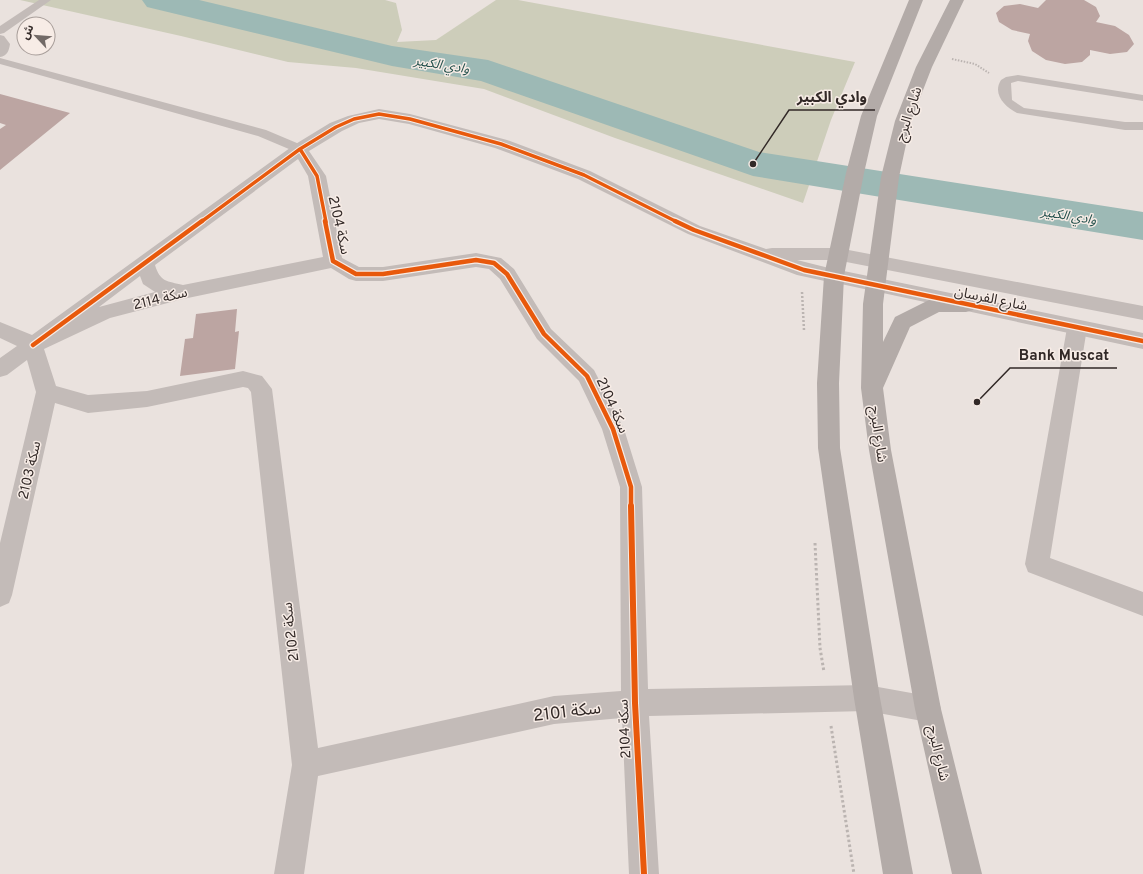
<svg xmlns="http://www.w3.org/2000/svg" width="1143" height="874" viewBox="0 0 1143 874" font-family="Overpass,'Noto Sans Arabic',sans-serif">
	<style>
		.green { fill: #cdcdba }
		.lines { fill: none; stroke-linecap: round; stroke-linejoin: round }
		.river { fill: #9db9b5; fill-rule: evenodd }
		.building { fill: #bca5a2 }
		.path-far2 { stroke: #bbb4b1; stroke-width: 2; stroke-dasharray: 1.5 1.5; stroke-linecap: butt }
		.path-far1 { stroke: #bbb4b1; stroke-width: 2.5; stroke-dasharray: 2 2; stroke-linecap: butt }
		.path { stroke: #bbb4b1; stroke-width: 3; stroke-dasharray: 2.5 2.5; stroke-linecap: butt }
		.service { fill: #c3bbb8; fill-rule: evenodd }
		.minor { fill: #c3bbb8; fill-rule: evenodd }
		.tertiary { fill: #c3bbb8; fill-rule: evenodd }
		.secondary { fill: #b3aba8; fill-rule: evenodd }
		.cycleway-far2-casing { stroke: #f7ece6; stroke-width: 5.5 }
		.cycleway-far1-casing { stroke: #f7ece6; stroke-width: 7 }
		.cycleway-casing { stroke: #f7ece6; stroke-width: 8 }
		.cycleway-far2 { stroke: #e8590c; stroke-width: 3.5 }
		.cycleway-far1 { stroke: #e8590c; stroke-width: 4.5 }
		.cycleway { stroke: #e8590c; stroke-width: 6 }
		.labels { text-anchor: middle; stroke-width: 3; stroke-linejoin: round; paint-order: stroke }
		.far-water-label { font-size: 13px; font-style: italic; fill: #214f4b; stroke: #f7ece6 }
		.street-label { font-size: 14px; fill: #322927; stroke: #f7ece6 }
		.near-street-label { font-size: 17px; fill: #322927; stroke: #f7ece6 }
		.leader { fill: none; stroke: #322927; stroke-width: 1.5 }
		.callout-dot { fill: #322927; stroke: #f7ece6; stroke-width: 1.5 }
		.callout-label { font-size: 15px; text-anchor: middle; font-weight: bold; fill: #322927; stroke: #f7ece6; stroke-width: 3; stroke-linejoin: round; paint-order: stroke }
	</style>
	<rect width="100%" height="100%" fill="#eae2de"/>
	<path class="green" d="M20,0h365l11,3 6,27 -5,12 39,-2 60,-40h22l337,62 -24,58 -28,83 -188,-65 -131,-49 -128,-21 -68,-6 -107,-26z"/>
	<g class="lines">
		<path class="river" d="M142,0h57l193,46 96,14 271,92 384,60v28l-390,-64 -272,-95 -89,-15 -245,-59z"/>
	</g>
	<path class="building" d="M1046,0h38l12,7 4,9 -4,6 19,4 14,9 5,9 -7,8 -17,2 -20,-4v5l-8,7 -17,2 -19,-4 -14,-9 -4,-10 2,-7 -18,-4 -13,-8 -3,-9 8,-7 16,-2 18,4z
		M0,94l70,19 -70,57v-41l6,-4 -6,-2z
		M237,309l-2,23 4,-1 -4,38 -55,7 5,-37 8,-1 3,-24z"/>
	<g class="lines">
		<path class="path-far2" d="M952,59l23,5 14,9"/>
		<path class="path-far1" d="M802,292l2,38"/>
		<path class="path" d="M815,543l5,105 4,24
			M831,726l23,148"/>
		<path class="service" d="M39,0h12l-47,33 -4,1v-8z
			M0,35l4,1 6,8c-1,7 -3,12 -10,13z
			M0,58l266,72 38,16 2,3 -2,3h-8l-38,-16 -258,-72z
			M1018,75l125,20v6l-125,-20 -7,2 1,17 12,8 101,14h18v8h-18l-108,-17c-12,-6 -25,-19 -16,-33l5,-3z"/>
		<path class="minor" d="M379,109l31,5 97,26 83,31 110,55 66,23 6,-1h66l7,1 2,5 -2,5 -7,1h-41l44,11 3,5 -3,5 -7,2 -37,-8 -109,-41 -110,-55 -83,-31 -86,-24 -30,-5 -20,4 -17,8 -33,20 17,25 16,82 17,9h24l93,-14 25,5 13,11 37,60 43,41 30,59 18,58 6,202 219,-4 61,11 10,3 3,10 -3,10 -10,3 -61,-11 -218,5 10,158h-30l-7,-156 -68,6 -236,52 -14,98h-30l18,-109 -41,-373 -3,-4 -5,-1 -96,20 -59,6 -33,-10 -43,192 -3,8 -9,4v-64l36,-151 -9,-32 -20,15 -7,2v-19l17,-12 -17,-8v-16l32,13 262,-190 36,-22 18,-7zM298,159l10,17 15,81 -140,28c-16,-4 -23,-3 -28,-20zM476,267l13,2 11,10 37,60 42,42 23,48 18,58 1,204 -67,5 -236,52 -46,-359 -10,-13 -19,-5 -96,20 -59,4 -32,-9 -12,-37 66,-31 73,-19 148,-31 18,11 7,2h27zM140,276l3,8 12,8 -56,15z
			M1077,321l7,2 3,5 -37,230 93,34v24l-115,-44 -3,-8 42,-236 3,-5z"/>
		<path class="tertiary" d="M838,248l305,58v14l-312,-61 -2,-5 2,-5z
			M834,269l309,64v16l-316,-68 -3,-5 3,-5z"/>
		<path class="secondary" d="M909,0h14l-46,116 -13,57 -20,103 -5,107 1,65 40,250 33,176h-30l-29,-176 -36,-250 -1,-65 7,-107 22,-103 15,-57z
			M950,0h14l-32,67 -21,54 -12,56 -16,127v38l12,-25 34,-17 7,-2h30l7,2 3,5 -3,5 -7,2h-27l-29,15 -27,61 8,62 50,259 41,165h-30l-37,-165 -46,-259 -8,-62 2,-84 18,-127 14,-56 21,-54z"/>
		<g class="cycleway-far2-casing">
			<path id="cycleway-far2" d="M300,149l17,27 9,46
				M201,222l99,-73 36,-22 18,-8 25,-5 31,5 91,25 83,31 93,47"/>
		</g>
		<g class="cycleway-far1-casing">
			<path id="cycleway-far1" d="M325,221l8,40 23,13h27l93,-14 18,3 13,11 37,60 43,42 26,53 18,58v20
				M675,221l19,9 110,40 339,71
				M33,345l169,-124"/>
		</g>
		<g class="cycleway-casing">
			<path id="cycleway" d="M631,506l4,197 9,171"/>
		</g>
		<use href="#cycleway-far2" class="cycleway-far2"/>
		<use href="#cycleway-far1" class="cycleway-far1"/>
		<use href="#cycleway" class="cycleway"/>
	</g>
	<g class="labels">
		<g class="far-water-label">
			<text transform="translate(442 64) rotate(9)" y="5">وادي الكبير</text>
			<text transform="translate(1069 215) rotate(9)" y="5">وادي الكبير</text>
		</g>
		<g class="street-label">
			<text transform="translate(908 114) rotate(-72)" y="5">شارع البرج</text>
			<text transform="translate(340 225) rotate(77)" y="5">سكة 2104</text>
			<text transform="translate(160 298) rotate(-14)" y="5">سكة 2114</text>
			<text transform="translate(991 298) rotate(12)" y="5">شارع الفرسان</text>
			<text transform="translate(613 405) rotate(66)" y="5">سكة 2104</text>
			<text transform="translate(879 434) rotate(82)" y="5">شارع البرج</text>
			<text transform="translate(29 470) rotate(-77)" y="5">سكة 2103</text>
			<text transform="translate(290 632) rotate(-97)" y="5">سكة 2102</text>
			<text transform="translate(624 729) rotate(-93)" y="5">سكة 2104</text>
			<text transform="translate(939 753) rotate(77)" y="5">شارع البرج</text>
		</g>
		<g class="near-street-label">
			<text transform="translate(567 711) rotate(-7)" y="6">سكة 2101</text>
		</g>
	</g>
	<path class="leader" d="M753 164L789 110H875M977 402L1010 368H1117"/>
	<g class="callout-dot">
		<circle cx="753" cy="164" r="4"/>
		<circle cx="977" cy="402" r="4"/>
	</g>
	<g class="callout-label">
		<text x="832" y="102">وادي الكبير</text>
		<text x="1064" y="360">Bank Muscat</text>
	</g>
	<g transform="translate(36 36) rotate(296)"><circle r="19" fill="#f7ece6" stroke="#a89e9a"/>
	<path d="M0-3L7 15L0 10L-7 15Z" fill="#726a67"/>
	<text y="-6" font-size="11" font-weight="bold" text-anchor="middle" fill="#322927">ش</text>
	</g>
</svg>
